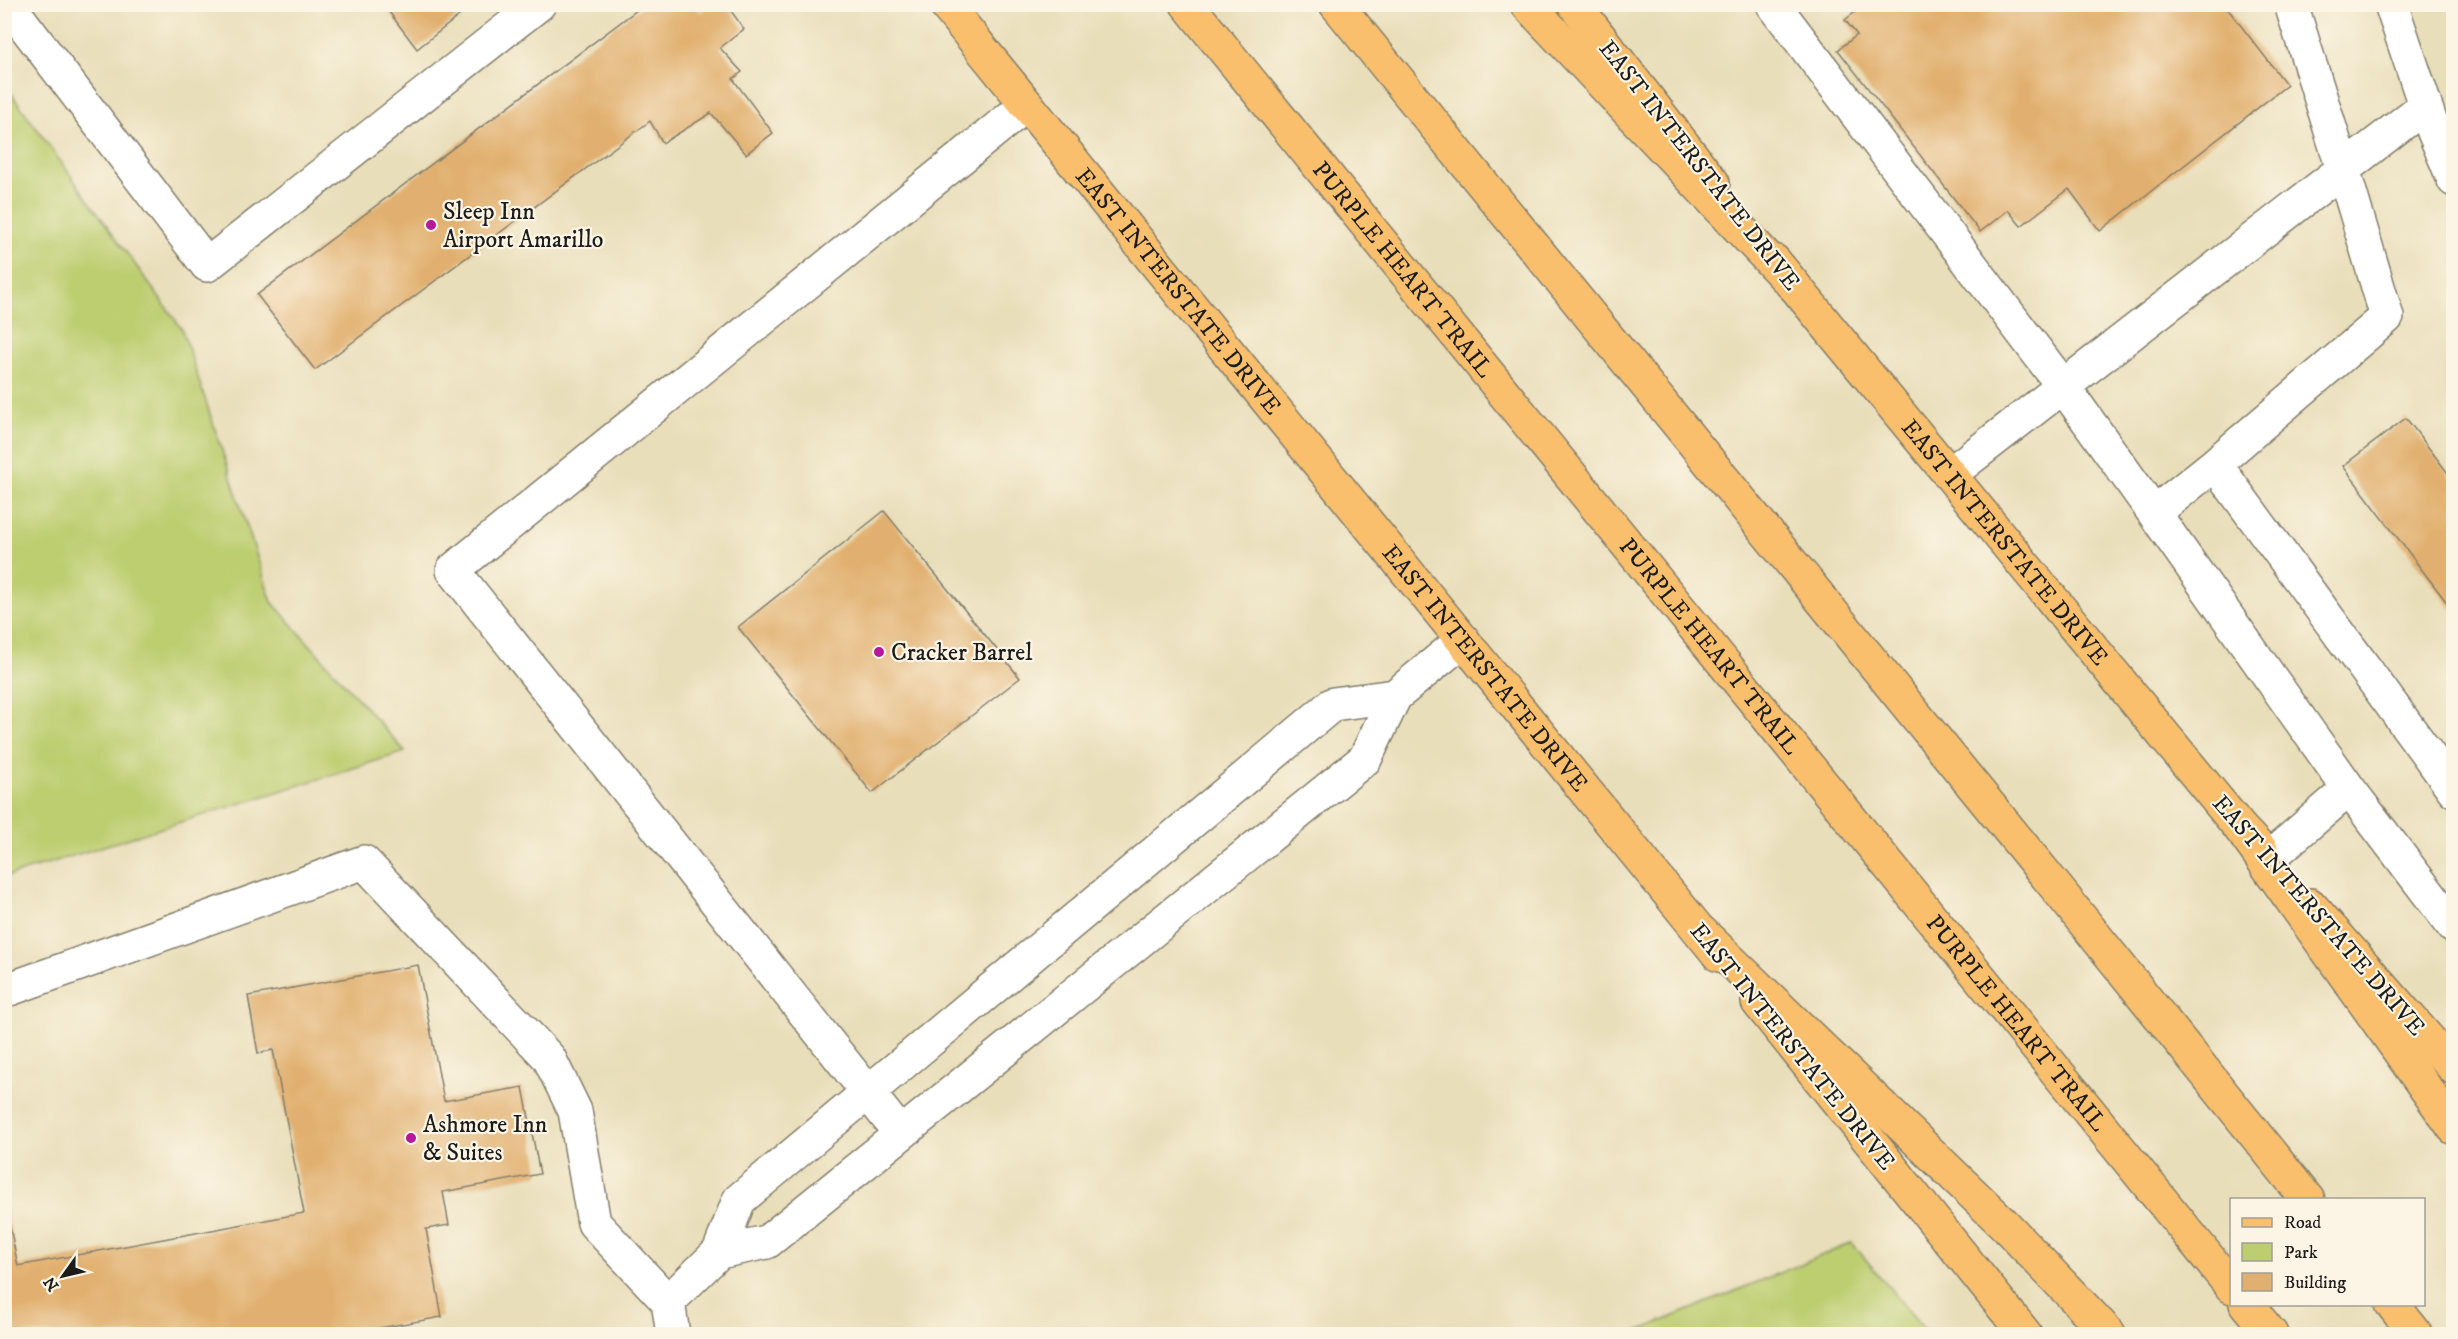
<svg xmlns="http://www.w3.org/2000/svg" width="2458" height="1339" viewBox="0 0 2458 1339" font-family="'IM FELL DW Pica',serif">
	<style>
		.green { fill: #bdce71; stroke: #6c7546; stroke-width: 1.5 }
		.building { fill: #e1b070 }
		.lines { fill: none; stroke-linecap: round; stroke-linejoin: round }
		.minor-casing { stroke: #827d6b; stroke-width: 36 }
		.major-casing { stroke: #827d6b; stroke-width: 36 }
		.highway-casing { stroke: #827d6b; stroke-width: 36 }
		.minor { stroke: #fff; stroke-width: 33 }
		.major { stroke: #f9bf6d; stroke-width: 33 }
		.highway { stroke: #f9bf6d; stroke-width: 33 }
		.poi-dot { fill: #b5179e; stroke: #fcf5e5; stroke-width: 2 }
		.labels { text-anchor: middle; stroke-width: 4.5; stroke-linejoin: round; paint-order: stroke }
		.street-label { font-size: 24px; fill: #1c1c1c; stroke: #fcf5e5 }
		.poi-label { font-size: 24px; fill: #1c1c1c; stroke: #fcf5e5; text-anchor: start }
	</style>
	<rect width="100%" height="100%" fill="#fcf5e5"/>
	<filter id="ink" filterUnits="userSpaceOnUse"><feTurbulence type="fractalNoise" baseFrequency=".0167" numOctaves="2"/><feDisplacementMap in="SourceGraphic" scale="12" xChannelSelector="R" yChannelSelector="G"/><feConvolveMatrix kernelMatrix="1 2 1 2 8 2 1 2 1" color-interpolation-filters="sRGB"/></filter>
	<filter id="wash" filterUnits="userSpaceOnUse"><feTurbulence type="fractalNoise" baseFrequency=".008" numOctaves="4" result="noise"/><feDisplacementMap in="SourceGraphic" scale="24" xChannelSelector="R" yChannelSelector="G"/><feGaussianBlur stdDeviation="1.35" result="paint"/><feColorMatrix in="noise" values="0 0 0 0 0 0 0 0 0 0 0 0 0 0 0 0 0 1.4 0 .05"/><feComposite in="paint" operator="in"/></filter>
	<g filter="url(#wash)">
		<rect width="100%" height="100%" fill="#e9deba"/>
		<path class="green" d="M5,85l177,244 90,273 133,150 -400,125z
			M1852,1243l76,91h-297z"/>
		<g id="blocks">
			<path class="building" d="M383,4h91l-57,45z
				M645,4h49l6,8 9,-8h17l18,25 -24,19 22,24 -9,7 40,54 -27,21 -35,-41 -48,30 -13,-22 -335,249 -58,-75z
				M1865,4h359l63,81 -187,146 -31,-42 -48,37 -13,-16 -28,22 -142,-182 19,-15 -12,-15z
				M2406,418l48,63v131l-111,-146z
				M884,511l136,167 -148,115 -134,-166z
				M418,965l26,136 79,-14 17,87 -97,18 6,33 -23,4 16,88 -96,17h-342v-136l14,68 286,-53 -31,-163 -15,3 -10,-57z"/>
		</g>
	</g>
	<g filter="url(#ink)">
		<use href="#blocks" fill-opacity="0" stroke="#827d6b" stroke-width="1.5"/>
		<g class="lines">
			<g class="minor-casing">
				<path id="minor" d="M8,4l199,261 332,-261
					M1773,4l290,382 91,127
					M2391,4l43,128 20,48
					M2215,464l239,326
					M1950,474l475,-368
					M2349,789l105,138
					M2269,858l80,-69 -195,-276 61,-49 172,-147 -44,-148 -52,-165
					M4,991l360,-129 185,196 26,53 19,112 74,79 5,32
					M900,1133l-447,-563 573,-465
					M719,1252l48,-10 598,-483 30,-63 68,-56
					M668,1302l51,-50 20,-52 594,-496 62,-8"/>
			</g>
			<g class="major-casing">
				<g id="major">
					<path id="s1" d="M945,4l774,951"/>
					<path d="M1574,4l139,179"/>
					<path id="s2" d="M1774,261l467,568 20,21"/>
					<path d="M2310,905l144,163"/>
					<path d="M1758,1002l267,332"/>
				</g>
			</g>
			<g class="highway-casing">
				<g id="highway">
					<path id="s3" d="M1187,4l1045,1283"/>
					<path d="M1336,4l723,887 249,309"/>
					<path d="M1527,4l265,280"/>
					<path d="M2241,829l213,299"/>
					<path d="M1701,932l303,292 105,110"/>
					<path d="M2246,1304l25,30"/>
					<path d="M2392,1304l24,30"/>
				</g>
			</g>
			<use href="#minor" class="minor"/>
			<use href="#major" class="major"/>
			<use href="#highway" class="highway"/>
		</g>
	</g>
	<g class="poi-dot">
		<circle cx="431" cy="225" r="6"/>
		<circle cx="879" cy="652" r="6"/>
		<circle cx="411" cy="1138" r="6"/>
	</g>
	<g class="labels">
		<g class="street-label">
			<text transform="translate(1700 165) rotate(52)" y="8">EAST INTERSTATE DRIVE</text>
			<text dy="8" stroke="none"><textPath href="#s3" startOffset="342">PURPLE HEART TRAIL</textPath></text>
			<text dy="8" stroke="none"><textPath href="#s1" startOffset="370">EAST INTERSTATE DRIVE</textPath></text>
			<text dy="8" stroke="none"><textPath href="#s2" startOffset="364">EAST INTERSTATE DRIVE</textPath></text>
			<text dy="8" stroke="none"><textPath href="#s3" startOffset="828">PURPLE HEART TRAIL</textPath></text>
			<text dy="8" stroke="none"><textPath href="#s1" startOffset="856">EAST INTERSTATE DRIVE</textPath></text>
			<text transform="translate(2319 915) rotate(49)" y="8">EAST INTERSTATE DRIVE</text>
			<text dy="8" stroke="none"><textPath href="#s3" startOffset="1314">PURPLE HEART TRAIL</textPath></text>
			<text transform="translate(1793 1046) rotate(51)" y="8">EAST INTERSTATE DRIVE</text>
		</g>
		<g class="poi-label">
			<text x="443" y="219">Sleep Inn<tspan x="443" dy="28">Airport Amarillo</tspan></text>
			<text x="891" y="660">Cracker Barrel</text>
			<text x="423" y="1132">Ashmore Inn<tspan x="423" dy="28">&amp; Suites</tspan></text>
		</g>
	</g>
	<rect width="2458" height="1339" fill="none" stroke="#fcf5e5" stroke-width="24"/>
	<rect x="2230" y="1198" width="195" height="108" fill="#fcf5e5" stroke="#a29e95" stroke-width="1.5"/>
	<rect x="2242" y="1218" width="30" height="9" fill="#f9bf6d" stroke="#a29e95" stroke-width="1.5"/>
	<text x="2284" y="1228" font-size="18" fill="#1c1c1c">Road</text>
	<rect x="2242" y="1243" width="30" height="18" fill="#bdce71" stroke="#a29e95" stroke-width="1.5"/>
	<text x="2284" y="1258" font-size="18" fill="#1c1c1c">Park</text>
	<rect x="2242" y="1273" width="30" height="18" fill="#e1b070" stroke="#a29e95" stroke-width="1.5"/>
	<text x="2284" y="1288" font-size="18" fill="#1c1c1c">Building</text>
	<g transform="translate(63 1276) rotate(236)" stroke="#fcf5e5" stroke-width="4.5" paint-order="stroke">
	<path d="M0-4.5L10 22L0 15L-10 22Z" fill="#1c1c1c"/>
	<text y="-9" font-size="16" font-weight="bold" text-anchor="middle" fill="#1c1c1c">N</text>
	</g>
</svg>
